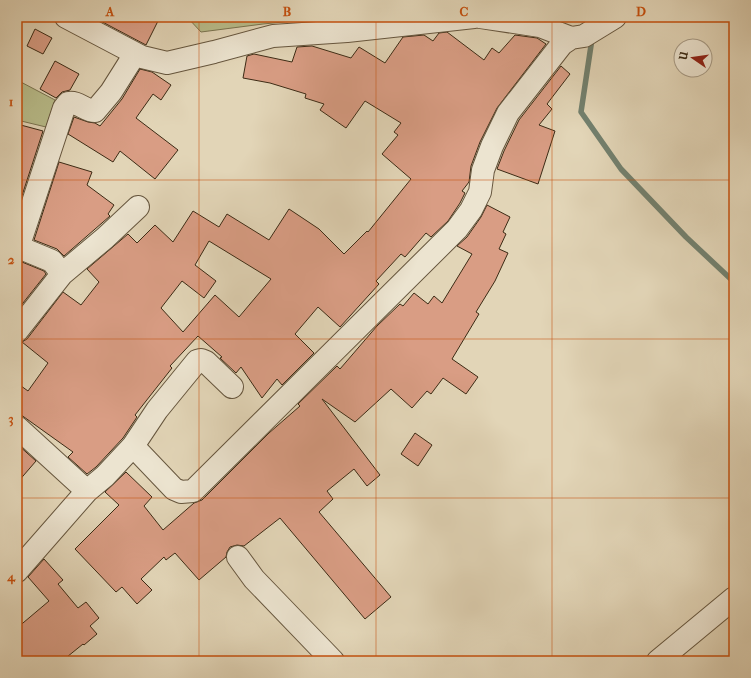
<svg xmlns="http://www.w3.org/2000/svg" width="751" height="678" viewBox="0 0 751 678" font-family="'IM FELL French Canon',serif">
	<style>
		.green { fill: #b8bc8a; stroke: #7a7450 }
		.lines { fill: none; stroke-linecap: round; stroke-linejoin: round }
		.stream { stroke: #72806e; stroke-width: 5.5 }
		.building { fill: #d99d84; stroke: #3c2b15; fill-rule: evenodd }
		.minor-casing { stroke: #66563e; stroke-width: 24 }
		.minor { stroke: #ece4d0; stroke-width: 22 }
		.grid { fill: none; stroke: #c6500e; stroke-width: 1; stroke-opacity: 0.55 }
		.neatline { fill: none; stroke: #c6500e; stroke-width: 1.5 }
		.grid-label { font-size: 13px; text-anchor: middle; font-weight: bold; fill: #c6500e }
	</style>
	<rect width="100%" height="100%" fill="#e2d5b7"/>
	<filter id="stains"><feTurbulence type="fractalNoise" baseFrequency=".005" numOctaves="4"/><feColorMatrix values="0 0 0 0 .2 0 0 0 0 .09 0 0 0 0 .02 0 0 0 .5 -.17"/></filter>
	<radialGradient id="worn" r=".72"><stop offset=".6" stop-color="#630" stop-opacity="0"/><stop offset="1" stop-color="#630" stop-opacity=".3"/></radialGradient>
	<path class="green" d="M187,17h147l-71,7 -62,8z
		M17,80l38,20 -9,27 -29,-7z"/>
	<g class="lines">
		<path class="stream" d="M592,39l-11,73 40,57 65,68 48,45"/>
	</g>
	<path class="building" d="M93,17h67l-14,28z
		M35,29l17,9 -9,16 -16,-8z
		M447,32l37,28 8,-12 7,5 16,-18 22,3 9,6 -49,64 -17,34 -9,24 -2,16 -7,9 3,2 -5,10 -12,18 -17,16 -5,-4 -21,24 -4,-3 -25,27 3,3 -39,43 -22,-20 -23,27 19,19 -32,32 -5,-6 -15,19 -21,-31 -5,6 -16,-15 2,-1 -24,-21 -28,30 2,2 -37,47 2,2 -14,21 -27,29 -9,7 -19,-17 5,-5 -56,-40v-29l11,8 20,-28 -26,-21 5,-3 36,-47 18,13 18,-23 -12,-13 41,-35 9,9 18,-18 18,17 20,-31 26,16 8,-13 42,26 20,-31 30,20 25,25 23,-23 1,1 43,-53 -29,-25 16,-19 -4,-3 7,-9 -36,-22 -19,27 -26,-18 4,-6 -19,-6 1,-4 -36,-11 -27,-5 4,-22 7,-2 38,8 5,-15 15,-1 39,12 8,-11 26,16 18,-26 21,-2 9,6 6,-8zM209,241l62,38 -32,38 -24,-22 -32,37 -22,-24 21,-27 22,17 12,-17 -21,-16z
		M55,61l24,13 -9,16 -8,2 -6,6 -16,-9z
		M561,66l9,8 -23,30 5,5 -13,16 16,6 -17,53 -41,-15 7,-18 15,-31z
		M140,69l12,3 19,13 -10,15 -8,-6 -17,24 42,32 -23,29 -35,-28 -7,11 -45,-28 6,-17 14,5 7,1 5,3 22,-27z
		M17,124l26,7 -26,80z
		M59,162l33,10 -5,13 27,20 -6,9 2,2 -46,40 -7,-7 -23,-9z
		M487,205l23,12 -7,15 3,2 -7,15 9,4 -13,28 -19,31 3,2 -27,45 26,18 -12,17 -23,-16 -12,16 -4,-3 -15,17 -21,-19 -36,33 -33,-23 58,76 -13,11 -13,-17 -27,22 6,8 -14,13 72,85 -26,22 -85,-101 -36,28 -7,-1 -7,2 -3,5 -1,5 -27,23 -24,-27 -9,7 -2,-3 -23,22 11,11 -15,14 -15,-17 -6,5 -41,-43 44,-44 -14,-13 21,-20 26,25 -8,9 19,24 31,-27 8,-3 67,-67 31,-27 -2,-2 39,-38 3,3 37,-43 23,-22 3,2 11,-13 14,11 6,-8 8,7 30,-49 -15,-8 10,-9 14,-20z
		M17,260l27,11 2,3 -27,34 -2,-1z
		M415,433l17,12 -14,21 -17,-12z
		M17,444l19,17 -19,22z
		M44,559l19,21 -5,4 20,24 8,-6 13,16 -9,8 7,8 -13,11 -1,-1 -21,17h-45v-33l32,-27 -21,-24z"/>
	<g class="lines">
		<g class="minor-casing">
			<path id="minor" d="M66,17l76,40 25,6 47,-11 59,-16 74,-5 127,-14
				M480,17l60,9 31,12
				M62,274l-10,-13 -29,-12 -4,-4 45,-137 4,-5c10,-2 17,8 27,8l16,-19 24,-38
				M17,331l45,-57 43,-36 33,-31
				M17,427l70,64
				M133,446l24,-36 40,-49 4,-1 5,2 26,25
				M238,557l16,22 79,82
				M17,571l70,-80 18,-15 28,-30 41,43 7,3 12,-1 264,-262 14,-19 9,-18 3,-22 9,-24 16,-33 54,-69 9,-6 13,-2 31,-19
				M658,661l76,-63"/>
		</g>
		<use href="#minor" class="minor"/>
	</g>
	<path class="grid" d="M199,17v644M376,17v644M552,17v644M17,180h717M17,339h717M17,498h717"/>
	<rect width="751" height="678" fill="none" stroke="#e2d5b7" stroke-width="44"/>
	<g transform="translate(693 58) rotate(283)"><circle r="19" fill="#ece4d0" stroke="#a69a85"/>
	<path d="M0-3L7 15L0 10L-7 15Z" fill="#8f2418"/>
	<text y="-6" font-size="11" font-weight="bold" text-anchor="middle" fill="#3c2b15">U</text>
	</g>
	<rect x="22" y="22" width="707" height="634" class="neatline"/>
	<g class="grid-label">
		<text x="110" y="16">A</text>
		<text x="287" y="16">B</text>
		<text x="464" y="16">C</text>
		<text x="641" y="16">D</text>
		<text x="11" y="106">1</text>
		<text x="11" y="264">2</text>
		<text x="11" y="423">3</text>
		<text x="11" y="581">4</text>
	</g>
	<rect width="100%" height="100%" filter="url(#stains)"/>
	<rect width="100%" height="100%" fill="url(#worn)"/>
</svg>
